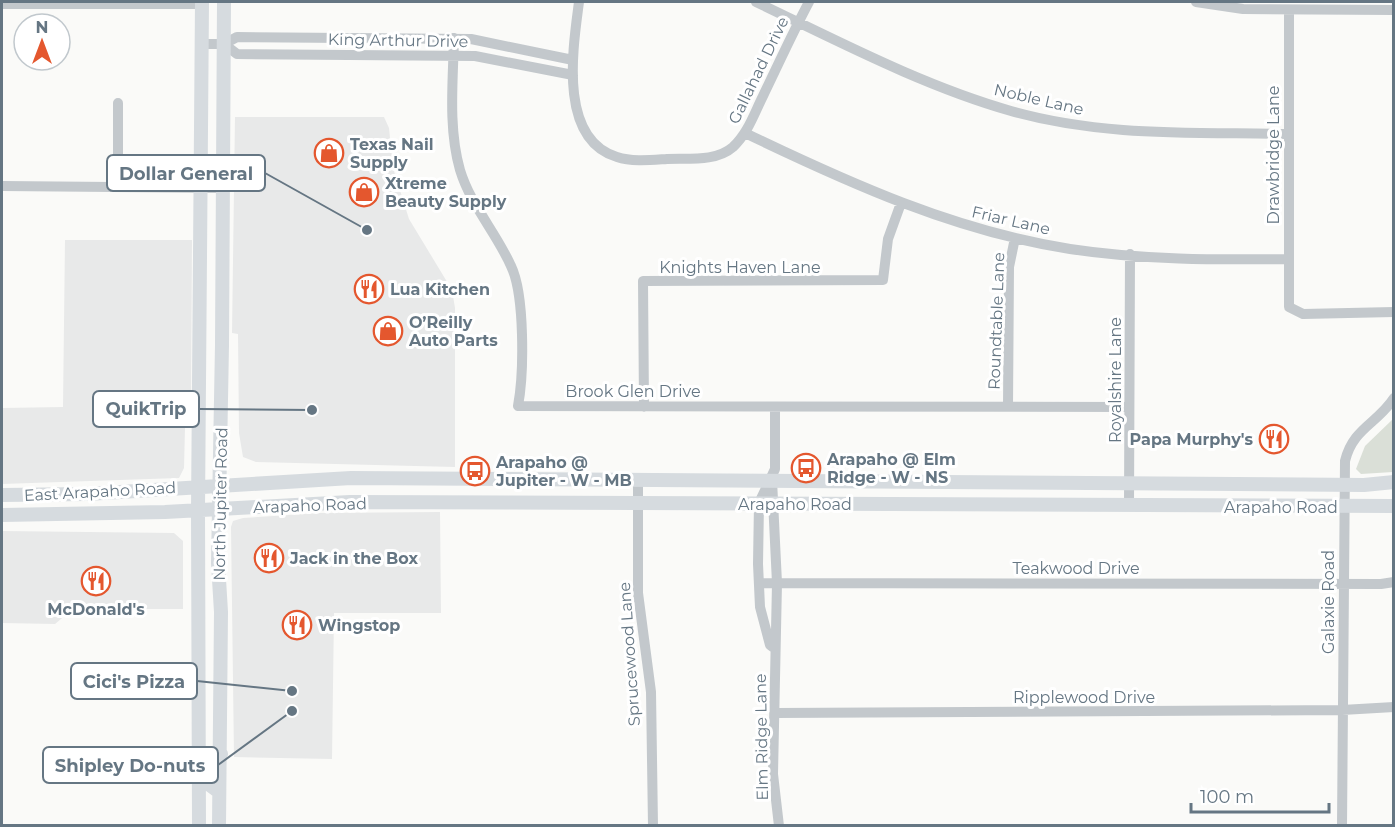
<svg xmlns="http://www.w3.org/2000/svg" width="1395" height="827" viewBox="0 0 1395 827" font-family="Montserrat,sans-serif">
	<style>
		.built { fill: #e8e9e9 }
		.green { fill: #dadfd7 }
		.lines { fill: none; stroke-linecap: round; stroke-linejoin: round }
		.minor { stroke: #c3c8cc; stroke-width: 10 }
		.major { stroke: #d6dbdf; stroke-width: 14 }
		.labels { text-anchor: middle; stroke-width: 6; stroke-linejoin: round; paint-order: stroke }
		.street-label { font-size: 16px; fill: #657683; stroke: #fff }
		.poi-label { font-size: 16px; font-weight: bold; fill: #657683; stroke: #fff; text-anchor: start }
		.leader { fill: none; stroke: #657683; stroke-width: 2 }
		.callout-dot { fill: #657683; stroke: #fff; stroke-width: 2 }
		.callout { fill: #fff; stroke: #657683; stroke-width: 2 }
		.callout-label { font-size: 18px; text-anchor: middle; font-weight: bold; fill: #657683 }
	</style>
	<rect width="100%" height="100%" fill="#fafaf8"/>
	<path class="built" d="M235,117h149l5,11 4,40 16,51 43,71 3,18v159l-199,-5 -13,-5 -4,-24 -1,-99 -6,-1z
		M65,240h127l-1,166 -6,22 -1,40 -5,10 -177,6v-76l61,-1z
		M440,512l1,101h-107l-2,146 -98,-2 -3,-230 2,-6 10,-3 77,-5z
		M2,531l172,2 9,8v68h-110l-18,15 -53,-1z"/>
	<path class="green" d="M1393,419v53l-32,2 -5,-5 9,-23z"/>
	<g class="lines">
		<path class="minor" d="M579,2c-6,46 -21,137 38,155 15,5 34,3 50,2 21,-1 49,3 66,-12 15,-14 21,-33 30,-51 15,-31 30,-64 46,-94
			M756,2c82,39 167,84 255,109 91,26 184,21 276,23
			M1196,2l47,7 151,1
			M2,4h200
			M1289,10v297l14,7 91,-2
			M454,38c-1,43 -6,90 6,132 11,36 36,62 51,96 14,29 13,108 7,140l611,1
			M201,44h23l13,-7 234,2 102,21
			M224,44l13,10 238,2 98,19
			M118,103v83
			M745,133c104,50 210,98 325,116 72,11 146,11 218,10
			M2,186l221,2
			M1008,406l1,-139 6,-29
			M644,407l-1,-126 240,-1 5,-41 13,-36
			M638,480v113l13,99 2,134
			M772,480l5,103 -4,191 6,52
			M1129,506l1,-252
			M759,583l622,1 13,-2
			M774,648l-4,-3 -10,-38 -2,-43 1,-61 16,-34v-62
			M775,713l567,-3 52,-3
			M1342,826l3,-365c8,-33 32,-37 49,-63"/>
		<path class="major" d="M2,495l85,-1 264,-16 1013,7 30,-3
			M2,515l163,-3 185,-10 1044,4
			M219,792l-12,-9 -9,-12 23,-17
			M199,826l-1,-316 4,-508
			M219,826l2,-214 -3,-49 4,-218 2,-343"/>
	</g>
	<defs>
		<g id="shop-ring" transform="scale(1.5)"><circle r="9.5" fill="#fff" stroke="#e4572e" stroke-width="1.5"/><path d="M-5-2.5h2.3a2.7 3.5 0 0 1 5.4 0H5L5.5 6h-11ZM-1.5-2.5h3a1.5 2.3 0 0 0-3 0Z" fill="#e4572e"/></g>
		<g id="restaurant-ring" transform="scale(1.5)"><circle r="9.5" fill="#fff" stroke="#e4572e" stroke-width="1.5"/><path d="M-5-6h1v4h1v-4h1v4h1v-4h1v5L-1.5 .5V6h-2V.5L-5-1ZM5-6V6H3V1.5H1.5Q1.5-4 5-6Z" fill="#e4572e"/></g>
		<g id="bus-ring" transform="scale(1.5)"><circle r="9.5" fill="#fff" stroke="#e4572e" stroke-width="1.5"/><path d="M-5-6H5V4H4V6H2V4H-2V6H-4V4H-5ZM-3.5-4V0h7V-4ZM-3.5 1.2v1.5H-2V1.2ZM2 1.2v1.5H3.5V1.2Z" fill="#e4572e"/></g>
	</defs>
	<g fill-rule="evenodd">
		<use href="#shop-ring" x="329" y="153"/>
		<use href="#shop-ring" x="364" y="192"/>
		<use href="#restaurant-ring" x="369" y="289"/>
		<use href="#shop-ring" x="388" y="331"/>
		<use href="#restaurant-ring" x="1274" y="439"/>
		<use href="#bus-ring" x="806" y="468"/>
		<use href="#bus-ring" x="475" y="471"/>
		<use href="#restaurant-ring" x="269" y="558"/>
		<use href="#restaurant-ring" x="96" y="581"/>
		<use href="#restaurant-ring" x="297" y="625"/>
	</g>
	<g class="labels">
		<g class="street-label">
			<text transform="translate(398 40) rotate(1)" y="6">King Arthur Drive</text>
			<text transform="translate(758 70) rotate(-64)" y="6">Gallahad Drive</text>
			<text transform="translate(1039 99) rotate(13)" y="6">Noble Lane</text>
			<text transform="translate(1273 155) rotate(-90)" y="6">Drawbridge Lane</text>
			<text transform="translate(1011 220) rotate(13)" y="6">Friar Lane</text>
			<text x="740" y="273">Knights Haven Lane</text>
			<text transform="translate(996 321) rotate(-88)" y="6">Roundtable Lane</text>
			<text transform="translate(1115 380) rotate(-90)" y="6">Royalshire Lane</text>
			<text x="633" y="397">Brook Glen Drive</text>
			<text transform="translate(100 491) rotate(-3)" y="6">East Arapaho Road</text>
			<text transform="translate(220 504) rotate(-89)" y="6">North Jupiter Road</text>
			<text x="795" y="510">Arapaho Road</text>
			<text transform="translate(310 505) rotate(-2)" y="6">Arapaho Road</text>
			<text x="1281" y="513">Arapaho Road</text>
			<text x="1076" y="574">Teakwood Drive</text>
			<text transform="translate(1328 602) rotate(-90)" y="6">Galaxie Road</text>
			<text transform="translate(629 654) rotate(-94)" y="6">Sprucewood Lane</text>
			<text x="1084" y="703">Ripplewood Drive</text>
			<text transform="translate(761 737) rotate(-91)" y="6">Elm Ridge Lane</text>
		</g>
		<g class="poi-label">
			<text x="350" y="150">Texas Nail<tspan x="350" dy="18">Supply</tspan></text>
			<text x="385" y="189">Xtreme<tspan x="385" dy="18">Beauty Supply</tspan></text>
			<text x="390" y="295">Lua Kitchen</text>
			<text x="409" y="328">O’Reilly<tspan x="409" dy="18">Auto Parts</tspan></text>
			<text x="1253" y="445" text-anchor="end">Papa Murphy's</text>
			<text x="827" y="465">Arapaho @ Elm<tspan x="827" dy="18">Ridge - W - NS</tspan></text>
			<text x="496" y="468">Arapaho @<tspan x="496" dy="18">Jupiter - W - MB</tspan></text>
			<text x="290" y="564">Jack in the Box</text>
			<text x="96" y="615" text-anchor="middle">McDonald's</text>
			<text x="318" y="631">Wingstop</text>
		</g>
	</g>
	<path class="leader" d="M367 230L265 173M312 410L199 409M292 691L197 681M292 711L218 765"/>
	<g class="callout-dot">
		<circle cx="367" cy="230" r="6"/>
		<circle cx="312" cy="410" r="6"/>
		<circle cx="292" cy="691" r="6"/>
		<circle cx="292" cy="711" r="6"/>
	</g>
	<g class="callout">
		<rect x="107" y="155" width="158" height="36" rx="6"/>
		<rect x="93" y="391" width="106" height="36" rx="6"/>
		<rect x="71" y="663" width="126" height="36" rx="6"/>
		<rect x="43" y="747" width="175" height="36" rx="6"/>
	</g>
	<g class="callout-label">
		<text x="186" y="180">Dollar General</text>
		<text x="146" y="415">QuikTrip</text>
		<text x="134" y="688">Cici's Pizza</text>
		<text x="130" y="772">Shipley Do-nuts</text>
	</g>
	<rect width="1395" height="827" fill="none" stroke="#657683" stroke-width="6"/>
	<g transform="translate(42 42)"><circle r="28" fill="#ffffff" stroke="#c1c8cd" stroke-width="1.5"/>
	<path d="M0-4.5L10 22L0 15L-10 22Z" fill="#e4572e"/>
	<text y="-9" font-size="16" font-weight="bold" text-anchor="middle" fill="#657683">N</text>
	</g>
	<path d="M1191 803v9h138v-9" fill="none" stroke="#657683" stroke-width="3"/>
	<text x="1200" y="803" font-size="18" fill="#657683" stroke="#ffffff" stroke-width="4.5" paint-order="stroke">100 m</text>
</svg>
